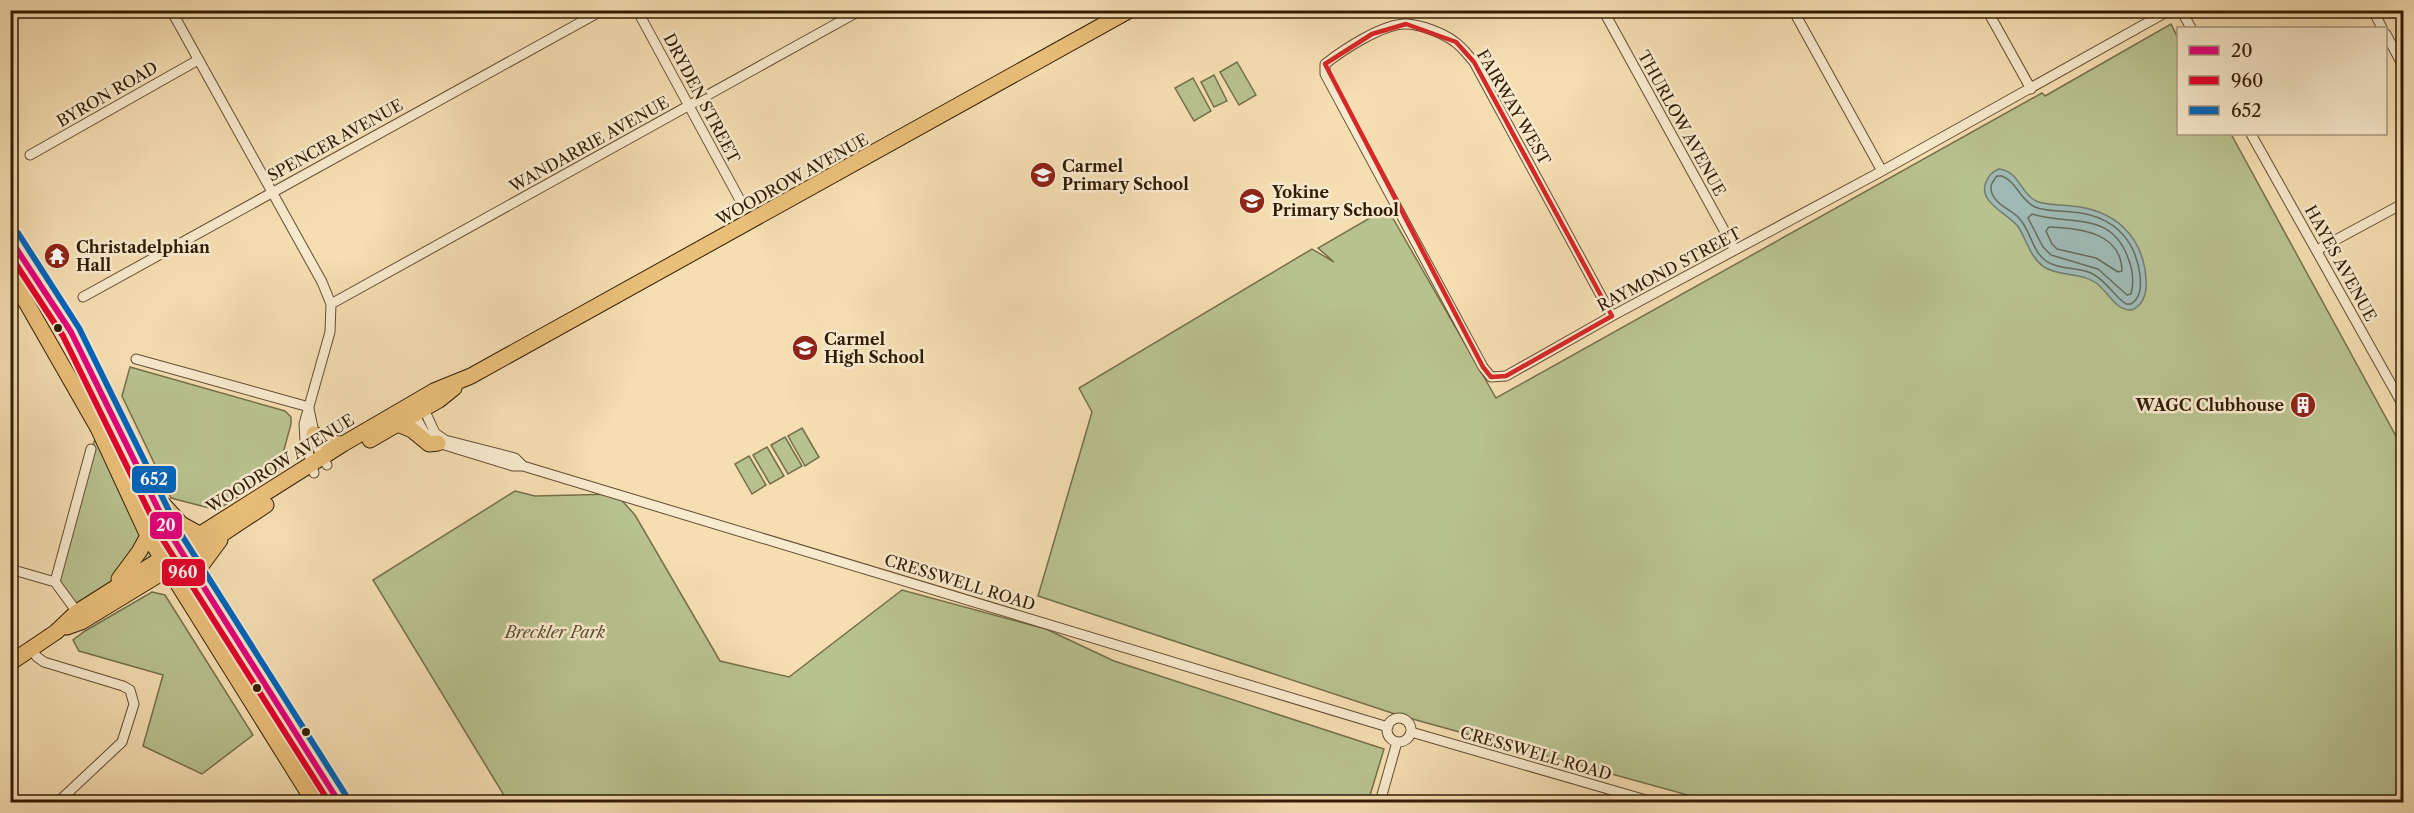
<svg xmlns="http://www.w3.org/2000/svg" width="2414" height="813" viewBox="0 0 2414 813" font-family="'Libre Caslon Text',serif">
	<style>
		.green { fill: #b8c28f; stroke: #756f4a; stroke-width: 1.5 }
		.water { fill: #9fbab5; stroke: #737b6e; stroke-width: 1.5 }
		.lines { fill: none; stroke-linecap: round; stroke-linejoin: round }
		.shore { stroke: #686b5c; stroke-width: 1.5 }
		.minor-casing { stroke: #634c30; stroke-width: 11 }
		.tertiary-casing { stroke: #634c30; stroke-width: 14 }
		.primary-casing { stroke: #321c04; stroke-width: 17 }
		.minor { stroke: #f8eacd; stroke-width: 9 }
		.tertiary { stroke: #f8eacd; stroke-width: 12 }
		.primary { stroke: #eabf79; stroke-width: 15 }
		.bus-1-casing { stroke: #f8eacd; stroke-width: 10 }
		.bus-2-casing { stroke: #f8eacd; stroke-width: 10 }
		.bus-3-casing { stroke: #f8eacd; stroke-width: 10 }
		.bus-1 { stroke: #e5007d; stroke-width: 6 }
		.bus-2 { stroke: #e4002b; stroke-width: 6 }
		.bus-3 { stroke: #0065bd; stroke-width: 6 }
		.marked { fill: none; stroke: #d62828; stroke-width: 4.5; stroke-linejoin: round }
		.bus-dot { fill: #321c04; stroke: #f8eacd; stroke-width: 2 }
		.labels { text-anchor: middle; stroke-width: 5; stroke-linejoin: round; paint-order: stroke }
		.street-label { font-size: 16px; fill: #321c04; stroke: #f8eacd }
		.poi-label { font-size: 16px; font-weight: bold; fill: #321c04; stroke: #f8eacd; text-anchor: start }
		.park-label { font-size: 16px; font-style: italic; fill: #5a4e2e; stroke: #f8eacd }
		.line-badge { stroke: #f8eacd; stroke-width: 2 }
		.badge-label { font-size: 16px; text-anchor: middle; font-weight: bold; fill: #fff }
	</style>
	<rect width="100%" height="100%" fill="#f5deb2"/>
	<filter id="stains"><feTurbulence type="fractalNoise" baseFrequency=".00333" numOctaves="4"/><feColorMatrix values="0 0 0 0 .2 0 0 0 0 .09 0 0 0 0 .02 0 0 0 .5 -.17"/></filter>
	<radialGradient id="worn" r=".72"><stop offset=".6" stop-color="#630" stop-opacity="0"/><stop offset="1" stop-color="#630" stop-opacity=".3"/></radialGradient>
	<path class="green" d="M2171,24l7,14v96h53l172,315v353h-690l-315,-87 -360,-119 54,-184 -13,-24 233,-139 22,13 -16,-14 69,-40 109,190 546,-305 3,3z
		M1237,62l19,33 -17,10 -19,-33z
		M1214,75l13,26 -13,6 -13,-25z
		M1193,78l18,33 -17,10 -19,-33z
		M130,367l155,44 6,6v7l-13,48 -61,38 -46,-12 -49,-102z
		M98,428l64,128 -85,56 -22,-30z
		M802,428l17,29 -14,9 -17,-30z
		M785,437l17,29 -14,8 -17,-29z
		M767,447l17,29 -14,8 -17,-29z
		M749,456l17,29 -14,9 -17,-30z
		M515,491l20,5 81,-2 19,21 85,146 69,16 113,-87 144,39 68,32 270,88 -16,53h-860l-135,-222z
		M152,592l13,3 88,140 -51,39 -59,-28 20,-71 -84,-24 -6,-11 12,-9z"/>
	<path class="water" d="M1999,169c20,2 21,24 37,32 12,5 24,3 36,5 42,4 71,29 74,73 1,13 -1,25 -14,31 -17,1 -23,-18 -36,-27 -15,-11 -36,-6 -52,-16 -14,-10 -17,-26 -25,-39 -9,-14 -42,-25 -33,-46 3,-7 6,-10 13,-13z"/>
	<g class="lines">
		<path class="shore" d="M2002,176c15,6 18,24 33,31 12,5 24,3 37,5 38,3 63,24 68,63 1,11 1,23 -9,29h-5c-13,-9 -20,-24 -35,-31 -14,-6 -32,-3 -45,-12 -14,-10 -15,-30 -27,-43 -9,-9 -27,-15 -28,-29 -1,-5 3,-9 6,-13z
			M2032,214c37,12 79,-4 96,44 5,11 6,25 3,36l-4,1 -29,-26 -47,-14 -8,-8 -15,-29z
			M2049,227c30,2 72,4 73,44l-4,1 -22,-14 -39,-9 -5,-5 -6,-13z"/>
		<g class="minor-casing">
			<path id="minor" d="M171,10l151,272 9,22 -1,28 -26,92 1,16 9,33
				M637,10l103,190
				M1104,10l6,11
				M1603,10l132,240
				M1793,10l89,161
				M1987,10l44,79
				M2181,10l10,18
				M2373,10l9,18
				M2386,34l18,34
				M2251,134l153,273
				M30,155l168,-95
				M2317,250l87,-47
				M83,297l520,-287
				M331,304l530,-294
				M1612,316l-138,-254c-6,-7 -12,-15 -19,-20 -12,-9 -33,-17 -48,-18 -24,-1 -64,26 -82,40v10l158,293 8,10 15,-1 106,-60 270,-145 288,-161
				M136,359l173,48
				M422,405l13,28 10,7 70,18 8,8
				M309,409l8,38 10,18
				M413,412l11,20 14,11 75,23h10l865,261
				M10,569l45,13 22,30
				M55,582l36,-133
				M31,649l6,8 7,5 79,24 7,4 4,14 -12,38 -64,60
				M1387 730a12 12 0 1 1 24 0a12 12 0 1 1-24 0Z
				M1411,732l242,70
				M1380,802l17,-60"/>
		</g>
		<g class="tertiary-casing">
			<path id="tertiary" d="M10,301l30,-18"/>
		</g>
		<g class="primary-casing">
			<path id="primary" d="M10,238l61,94 100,203 168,267
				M10,274l88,154 50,108 166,266
				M398,424l14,6 17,14 9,-1
				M314,434l13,9 16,1
				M370,440l69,-40 15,-12
				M163,504l18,20 18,10
				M195,574l25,-34
				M119,579l20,-27 9,-16
				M67,627l14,-5 105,-64 80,-53
				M10,663l46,-31 21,-20 266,-168 91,-53 37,-15 659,-366"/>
		</g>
		<use href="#minor" class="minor"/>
		<use href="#tertiary" class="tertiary"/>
		<use href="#primary" class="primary"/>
		<g class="bus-1-casing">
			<path id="bus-1" d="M10,239l61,93 100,203 168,267"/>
		</g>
		<g class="bus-2-casing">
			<path id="bus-2" d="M10,255l53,81 100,204 166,262"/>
		</g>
		<g class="bus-3-casing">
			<path id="bus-3" d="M18,233l61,95 100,203 168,266"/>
		</g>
		<use href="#bus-1" class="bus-1"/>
		<use href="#bus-2" class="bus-2"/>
		<use href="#bus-3" class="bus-3"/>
	</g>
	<path class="marked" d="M1406,24l50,18 18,20 138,254 -106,60 -15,1 -8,-10 -158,-303 47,-30z"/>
	<defs>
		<g id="school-disc" transform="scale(1.35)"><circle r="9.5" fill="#8f2418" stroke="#f8eacd"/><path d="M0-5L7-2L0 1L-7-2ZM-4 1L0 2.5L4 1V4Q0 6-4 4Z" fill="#fff"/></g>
		<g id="temple-disc" transform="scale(1.35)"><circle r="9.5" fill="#8f2418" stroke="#f8eacd"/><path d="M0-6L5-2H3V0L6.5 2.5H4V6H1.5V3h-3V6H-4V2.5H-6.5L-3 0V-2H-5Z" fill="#fff"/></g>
		<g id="building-disc" transform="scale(1.35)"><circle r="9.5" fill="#8f2418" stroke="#f8eacd"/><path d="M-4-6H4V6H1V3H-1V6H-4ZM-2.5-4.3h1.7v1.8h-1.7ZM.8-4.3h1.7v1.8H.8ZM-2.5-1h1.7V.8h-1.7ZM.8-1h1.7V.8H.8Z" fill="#fff"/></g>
	</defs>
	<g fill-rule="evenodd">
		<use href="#school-disc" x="1043" y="175"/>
		<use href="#school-disc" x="1252" y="201"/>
		<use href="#temple-disc" x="57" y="256"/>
		<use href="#school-disc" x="805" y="348"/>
		<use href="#building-disc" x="2303" y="405"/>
	</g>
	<g class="bus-dot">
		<circle cx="58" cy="328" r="5"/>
		<circle cx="257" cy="688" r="5"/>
		<circle cx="306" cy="732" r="5"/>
	</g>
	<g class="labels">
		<g class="street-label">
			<text transform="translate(107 94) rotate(-30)" y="6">BYRON ROAD</text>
			<text transform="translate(702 98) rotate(62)" y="6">DRYDEN STREET</text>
			<text transform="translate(1514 107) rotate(60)" y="6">FAIRWAY WEST</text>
			<text transform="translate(1682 123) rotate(61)" y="6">THURLOW AVENUE</text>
			<text transform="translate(335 140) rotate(-29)" y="6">SPENCER AVENUE</text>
			<text transform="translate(589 144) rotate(-29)" y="6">WANDARRIE AVENUE</text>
			<text transform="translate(792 179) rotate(-29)" y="6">WOODROW AVENUE</text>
			<text transform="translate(2341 263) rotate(61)" y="6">HAYES AVENUE</text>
			<text transform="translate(1669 269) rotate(-28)" y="6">RAYMOND STREET</text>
			<text transform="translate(280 463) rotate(-32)" y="6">WOODROW AVENUE</text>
			<text transform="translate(960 582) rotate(17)" y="6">CRESSWELL ROAD</text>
			<text transform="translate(1536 753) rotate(16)" y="6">CRESSWELL ROAD</text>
		</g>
		<g class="poi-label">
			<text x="1062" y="172">Carmel<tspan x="1062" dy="18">Primary School</tspan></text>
			<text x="1272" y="198">Yokine<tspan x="1272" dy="18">Primary School</tspan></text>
			<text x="76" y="253">Christadelphian<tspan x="76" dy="18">Hall</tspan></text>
			<text x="824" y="345">Carmel<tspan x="824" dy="18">High School</tspan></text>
			<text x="2284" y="411" text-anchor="end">WAGC Clubhouse</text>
		</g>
		<g class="park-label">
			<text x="555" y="638">Breckler Park</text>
		</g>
	</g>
	<g class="line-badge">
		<rect x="131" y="465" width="46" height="29" rx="6" fill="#0065bd"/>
		<rect x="149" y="511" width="34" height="29" rx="6" fill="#e5007d"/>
		<rect x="161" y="558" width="45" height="29" rx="6" fill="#e4002b"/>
	</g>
	<g class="badge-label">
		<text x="154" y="485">652</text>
		<text x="166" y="531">20</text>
		<text x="183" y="578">960</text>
	</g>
	<rect width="2414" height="813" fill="none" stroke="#f5deb2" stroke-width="36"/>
	<rect x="12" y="12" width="2390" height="789" fill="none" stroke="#321c04" stroke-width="3"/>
	<rect x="18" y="18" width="2378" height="777" fill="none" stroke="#321c04" stroke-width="1.5"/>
	<rect x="2177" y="27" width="210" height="108" fill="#f8eacd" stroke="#a9987d" stroke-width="1.5"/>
	<rect x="2189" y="46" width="30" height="9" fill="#e5007d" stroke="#a9987d" stroke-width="1.5"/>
	<text x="2231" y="57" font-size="18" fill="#321c04">20</text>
	<rect x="2189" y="76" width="30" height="9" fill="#e4002b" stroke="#a9987d" stroke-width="1.5"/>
	<text x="2231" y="87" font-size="18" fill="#321c04">960</text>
	<rect x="2189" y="106" width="30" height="9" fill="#0065bd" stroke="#a9987d" stroke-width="1.5"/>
	<text x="2231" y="117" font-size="18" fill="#321c04">652</text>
	<rect width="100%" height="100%" filter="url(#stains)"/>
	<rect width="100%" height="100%" fill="url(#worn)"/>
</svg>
